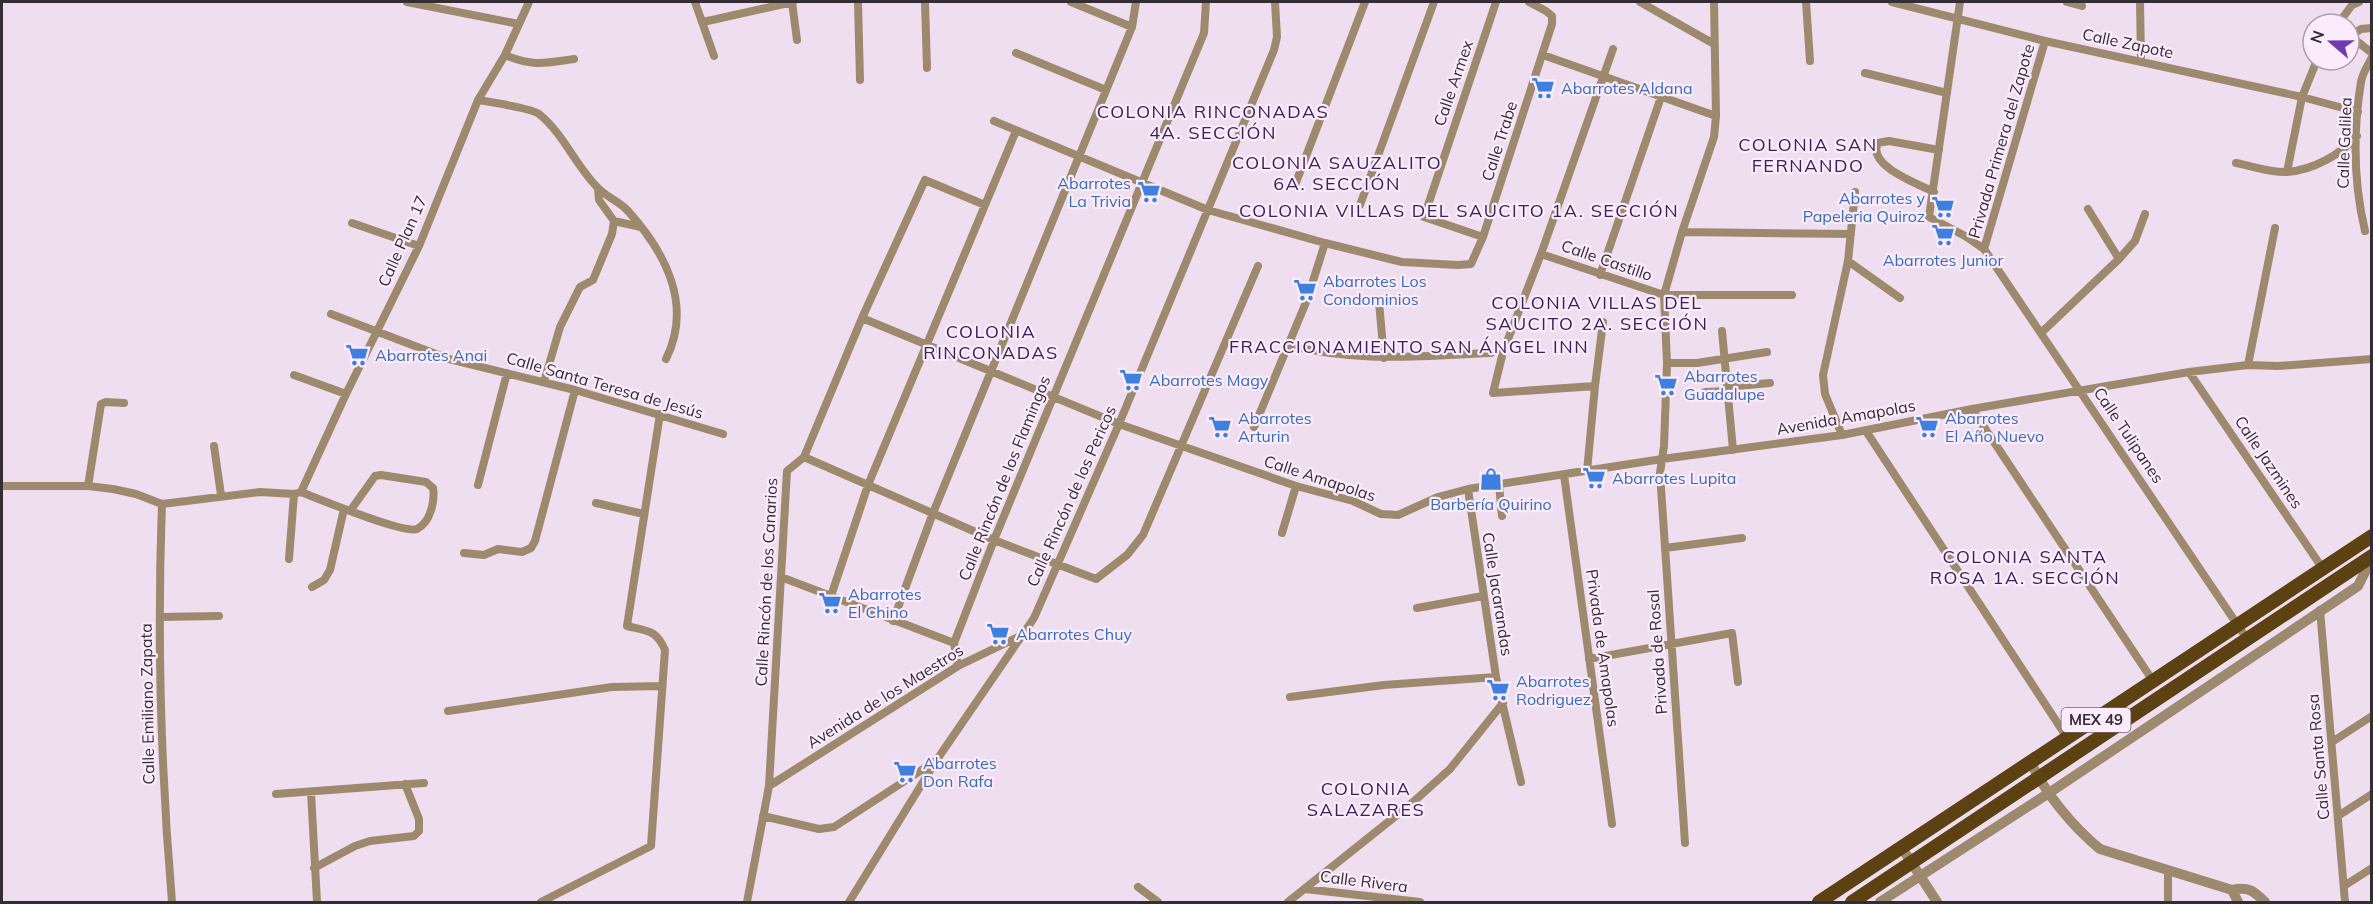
<svg xmlns="http://www.w3.org/2000/svg" width="2373" height="904" viewBox="0 0 2373 904" font-family="Mulish,sans-serif">
	<style>
		.lines { fill: none; stroke-linecap: round; stroke-linejoin: round }
		.minor { stroke: #9d896d; stroke-width: 8 }
		.tertiary { stroke: #9d896d; stroke-width: 10 }
		.primary { stroke: #5c4112; stroke-width: 14 }
		.labels { text-anchor: middle; stroke-width: 4.5; stroke-linejoin: round; paint-order: stroke }
		.shield { fill: #fcebfd; stroke: #706670; stroke-width: 1.5 }
		.shield-label { font-size: 15px; font-weight: bold; fill: #342d34 }
		.street-label { font-size: 16px; fill: #342d34; stroke: #fcebfd }
		.shop-label { font-size: 16px; fill: #366cbe; stroke: #fcebfd; text-anchor: start }
		.neighbourhood-label { font-size: 18px; letter-spacing: 1.5px; fill: #39215b; stroke: #fcebfd }
	</style>
	<rect width="100%" height="100%" fill="#efdef0"/>
	<g class="lines">
		<path class="minor" d="M407,2l112,22
			M695,2l19,54
			M792,2l5,38
			M858,2l2,78
			M925,2l2,66
			M1071,2l61,25
			M1640,2l74,42
			M1806,2l4,59
			M1892,2l153,39 257,56 56,15
			M1960,2l-31,215 36,19 19,13 263,390
			M2067,2l15,4
			M2140,2l1,59
			M703,22l90,-20
			M2338,24l14,-19 7,-3
			M2349,35l23,18
			M2351,35l10,-6 11,-1
			M1016,53l90,37
			M505,55c29,12 40,8 69,4
			M1543,55l173,61
			M1865,73l82,20
			M478,100c12,2 53,8 61,14 25,20 37,53 60,75 8,8 21,13 29,22 37,41 65,94 38,148
			M994,121l214,89 117,33 77,19 56,3 13,-1 12,-27 69,-213v-8l-6,-5 -17,-9
			M2236,163c16,3 35,10 51,9 26,-2 53,-17 70,-36
			M2287,172l15,-75 15,-37
			M1295,185l70,-183
			M1934,192c-16,-8 -68,-27 -56,-49l11,-2 50,9
			M1360,205l74,-203
			M2088,209l31,50
			M614,221l27,6
			M352,223l67,23
			M2365,231c-11,-47 -12,-100 -4,-149 1,-8 7,-17 11,-25
			M1682,232l169,2
			M1483,237l-59,-20 72,-215
			M1984,249l61,-208
			M1541,254l123,41h128
			M1848,261l52,37
			M1600,275l61,-178
			M1379,302l5,56
			M331,314l118,45 126,31 148,44
			M862,318l257,106 177,62 57,15 28,13 17,1 40,-18 30,-8 194,-30 180,-24 130,-26 217,-37 59,-7 30,1 94,-7
			M1722,331l11,119
			M2042,332l77,-73 16,-18 10,-27
			M1288,345c69,18 133,11 203,8
			M1667,363h30l70,-11
			M2248,365l27,-137
			M2189,372l134,197
			M294,375l52,19
			M544,382l16,-55 20,-40 13,-7 19,-46 2,-13 -15,-21 -1,-11
			M1595,386l-102,7 10,-41 38,-98 72,-205
			M1727,387l43,-4
			M1705,392l23,-1
			M1972,409l181,272
			M1254,427l53,-127 18,-57
			M1866,431l202,308
			M1842,435l-17,-41 -2,-19 25,-114 7,-69
			M214,446l7,49
			M804,457l190,83 102,39 31,-24 16,-20 115,-269
			M1587,471l8,-85 8,-64
			M1564,475l48,349
			M1499,484l3,32
			M478,485l29,-112
			M2,486h86l25,3 23,5 26,10 98,-12 34,2 7,-2
			M88,486l13,-82 5,-2 18,1
			M1468,489l28,188 25,105
			M301,492l45,-98 73,-148 59,-146 27,-45 24,-53
			M301,492c18,7 103,42 116,37 14,-7 18,-29 16,-41l-7,-6 -45,-7 -6,1 -25,35
			M596,503l48,11
			M162,504c-5,131 -1,268 10,398
			M1282,533l14,-47
			M1665,548l77,-10
			M464,553l20,2 14,-6 24,3 9,-4 4,-7 40,-151
			M289,559l5,-65
			M781,577l173,66
			M312,587l12,-7 6,-10 14,-61
			M831,596l37,-111 148,-354
			M1417,608l66,-12
			M2320,610l25,292
			M160,617l59,-1
			M893,621l40,-108 199,-486 4,-25
			M1589,659l143,-26 6,49
			M958,666l-4,-23 40,-103 210,-507 2,-31
			M1290,697l94,-12 112,-8
			M448,711l164,-24 50,-1
			M2332,742l40,-26
			M769,786l189,-120 60,-29
			M311,792l6,110
			M276,794l148,-11
			M763,816l56,13 15,-2 100,-65
			M2338,816l34,-22
			M1685,843l-25,-370 4,-27 3,-83 -3,-68 18,-63 32,-95 2,-21 -2,-114
			M314,868l41,-22 15,-5 44,-5 5,-5v-12l-14,-35
			M2344,886l28,-18
			M1138,887l20,15
			M1305,889l115,13
			M541,902l110,-56 14,-196c-9,-21 -18,-19 -38,-24l33,-212
			M747,902l22,-116 18,-315 17,-14 58,-139 63,-138 60,25
			M849,902l87,-141 98,-143 85,-194 155,-374 3,-13 -2,-35
			M1288,902l124,-99 38,-34 53,-66
			M2168,902v-31"/>
		<path class="tertiary" d="M2031,763c15,31 42,64 69,86l132,41c16,-4 22,1 33,12
			M1902,848l35,54
			M2232,890l6,12
			M1880,902l169,-109 309,-207 14,-28"/>
		<path class="primary" d="M1819,902l553,-366
			M1852,902l520,-346"/>
	</g>
	<defs>
		<g id="supermarket-bare" transform="scale(1.8)"><path d="M-6-5.5h2.5l.6 2H6L4.5 2H-2.5L-4.4-4H-6ZM-1.5 3.2a1.3 1.3 0 1 0 .1 0ZM3 3.2a1.3 1.3 0 1 0 .1 0Z" fill="#3f7fe0" stroke="#fcebfd" stroke-width="2.5" paint-order="stroke"/></g>
		<g id="shop-bare" transform="scale(1.8)"><path d="M-5-2.5h2.3a2.7 3.5 0 0 1 5.4 0H5L5.5 6h-11ZM-1.5-2.5h3a1.5 2.3 0 0 0-3 0Z" fill="#3f7fe0" stroke="#fcebfd" stroke-width="2.5" paint-order="stroke"/></g>
	</defs>
	<g fill-rule="evenodd">
		<use href="#supermarket-bare" x="1543" y="88"/>
		<use href="#supermarket-bare" x="1149" y="192"/>
		<use href="#supermarket-bare" x="1943" y="207"/>
		<use href="#supermarket-bare" x="1943" y="235"/>
		<use href="#supermarket-bare" x="1305" y="290"/>
		<use href="#supermarket-bare" x="357" y="355"/>
		<use href="#supermarket-bare" x="1131" y="380"/>
		<use href="#supermarket-bare" x="1666" y="385"/>
		<use href="#supermarket-bare" x="1220" y="427"/>
		<use href="#supermarket-bare" x="1927" y="427"/>
		<use href="#supermarket-bare" x="1594" y="478"/>
		<use href="#shop-bare" x="1491" y="479"/>
		<use href="#supermarket-bare" x="830" y="603"/>
		<use href="#supermarket-bare" x="998" y="634"/>
		<use href="#supermarket-bare" x="1498" y="690"/>
		<use href="#supermarket-bare" x="905" y="772"/>
	</g>
	<g class="labels">
		<rect class="shield" x="2061.5" y="708" width="69" height="24" rx="4.5"/>
		<g class="shield-label">
			<text x="2096" y="725">MEX 49</text>
		</g>
		<g class="street-label">
			<text transform="translate(2128 43) rotate(12)" y="6">Calle Zapote</text>
			<text transform="translate(1453 83) rotate(-71)" y="6">Calle Armex</text>
			<text transform="translate(1499 141) rotate(-72)" y="6">Calle Trabe</text>
			<text transform="translate(2001 141) rotate(-74)" y="6">Privada Primera del Zapote</text>
			<text transform="translate(2344 143) rotate(-88)" y="6">Calle Galilea</text>
			<text transform="translate(402 241) rotate(-66)" y="6">Calle Plan 17</text>
			<text transform="translate(1607 260) rotate(19)" y="6">Calle Castillo</text>
			<text transform="translate(605 385) rotate(16)" y="6">Calle Santa Teresa de Jesús</text>
			<text transform="translate(1846 417) rotate(-10)" y="6">Avenida Amapolas</text>
			<text transform="translate(2129 435) rotate(56)" y="6">Calle Tulipanes</text>
			<text transform="translate(2269 462) rotate(56)" y="6">Calle Jazmines</text>
			<text transform="translate(1004 478) rotate(-68)" y="6">Calle Rincón de los Flamingos</text>
			<text transform="translate(1320 478) rotate(18)" y="6">Calle Amapolas</text>
			<text transform="translate(1071 496) rotate(-66)" y="6">Calle Rincón de los Pericos</text>
			<text transform="translate(766 582) rotate(-87)" y="6">Calle Rincón de los Canarios</text>
			<text transform="translate(1498 594) rotate(81)" y="6">Calle Jacarandas</text>
			<text transform="translate(1603 648) rotate(82)" y="6">Privada de Amapolas</text>
			<text transform="translate(1657 652) rotate(-94)" y="6">Privada de Rosal</text>
			<text transform="translate(885 696) rotate(-32)" y="6">Avenida de los Maestros</text>
			<text transform="translate(147 704) rotate(-91)" y="6">Calle Emiliano Zapata</text>
			<text transform="translate(2318 757) rotate(-95)" y="6">Calle Santa Rosa</text>
			<text transform="translate(1364 881) rotate(7)" y="6">Calle Rivera</text>
		</g>
		<g class="shop-label">
			<text x="1561" y="94">Abarrotes Aldana</text>
			<text x="1131" y="189" text-anchor="end">Abarrotes<tspan x="1131" dy="18">La Trivia</tspan></text>
			<text x="1925" y="204" text-anchor="end">Abarrotes y<tspan x="1925" dy="18">Papeleria Quiroz</tspan></text>
			<text x="1943" y="266" text-anchor="middle">Abarrotes Junior</text>
			<text x="1323" y="287">Abarrotes Los<tspan x="1323" dy="18">Condominios</tspan></text>
			<text x="375" y="361">Abarrotes Anai</text>
			<text x="1684" y="382">Abarrotes<tspan x="1684" dy="18">Guadalupe</tspan></text>
			<text x="1149" y="386">Abarrotes Magy</text>
			<text x="1238" y="424">Abarrotes<tspan x="1238" dy="18">Arturin</tspan></text>
			<text x="1945" y="424">Abarrotes<tspan x="1945" dy="18">El Año Nuevo</tspan></text>
			<text x="1612" y="484">Abarrotes Lupita</text>
			<text x="1491" y="510" text-anchor="middle">Barbería Quirino</text>
			<text x="848" y="600">Abarrotes<tspan x="848" dy="18">El Chino</tspan></text>
			<text x="1016" y="640">Abarrotes Chuy</text>
			<text x="1516" y="687">Abarrotes<tspan x="1516" dy="18">Rodriguez</tspan></text>
			<text x="923" y="769">Abarrotes<tspan x="923" dy="18">Don Rafa</tspan></text>
		</g>
		<g class="neighbourhood-label">
			<text x="1213" y="118">COLONIA RINCONADAS<tspan x="1213" dy="21">4A. SECCIÓN</tspan></text>
			<text x="1808" y="151">COLONIA SAN<tspan x="1808" dy="21">FERNANDO</tspan></text>
			<text x="1337" y="169">COLONIA SAUZALITO<tspan x="1337" dy="21">6A. SECCIÓN</tspan></text>
			<text x="1459" y="217">COLONIA VILLAS DEL SAUCITO 1A. SECCIÓN</text>
			<text x="1597" y="309">COLONIA VILLAS DEL<tspan x="1597" dy="21">SAUCITO 2A. SECCIÓN</tspan></text>
			<text x="991" y="338">COLONIA<tspan x="991" dy="21">RINCONADAS</tspan></text>
			<text x="1409" y="353">FRACCIONAMIENTO SAN ÁNGEL INN</text>
			<text x="2025" y="563">COLONIA SANTA<tspan x="2025" dy="21">ROSA 1A. SECCIÓN</tspan></text>
			<text x="1366" y="795">COLONIA<tspan x="1366" dy="21">SALAZARES</tspan></text>
		</g>
	</g>
	<rect width="2373" height="904" fill="none" stroke="#342d34" stroke-width="6"/>
	<g transform="translate(2331 42) rotate(290)"><circle r="28" fill="#fcebfd" stroke="#ac9fad" stroke-width="1.5"/>
	<path d="M0-4.5L10 22L0 15L-10 22Z" fill="#6e3bb2"/>
	<text y="-9" font-size="16" font-weight="bold" text-anchor="middle" fill="#342d34">N</text>
	</g>
</svg>
